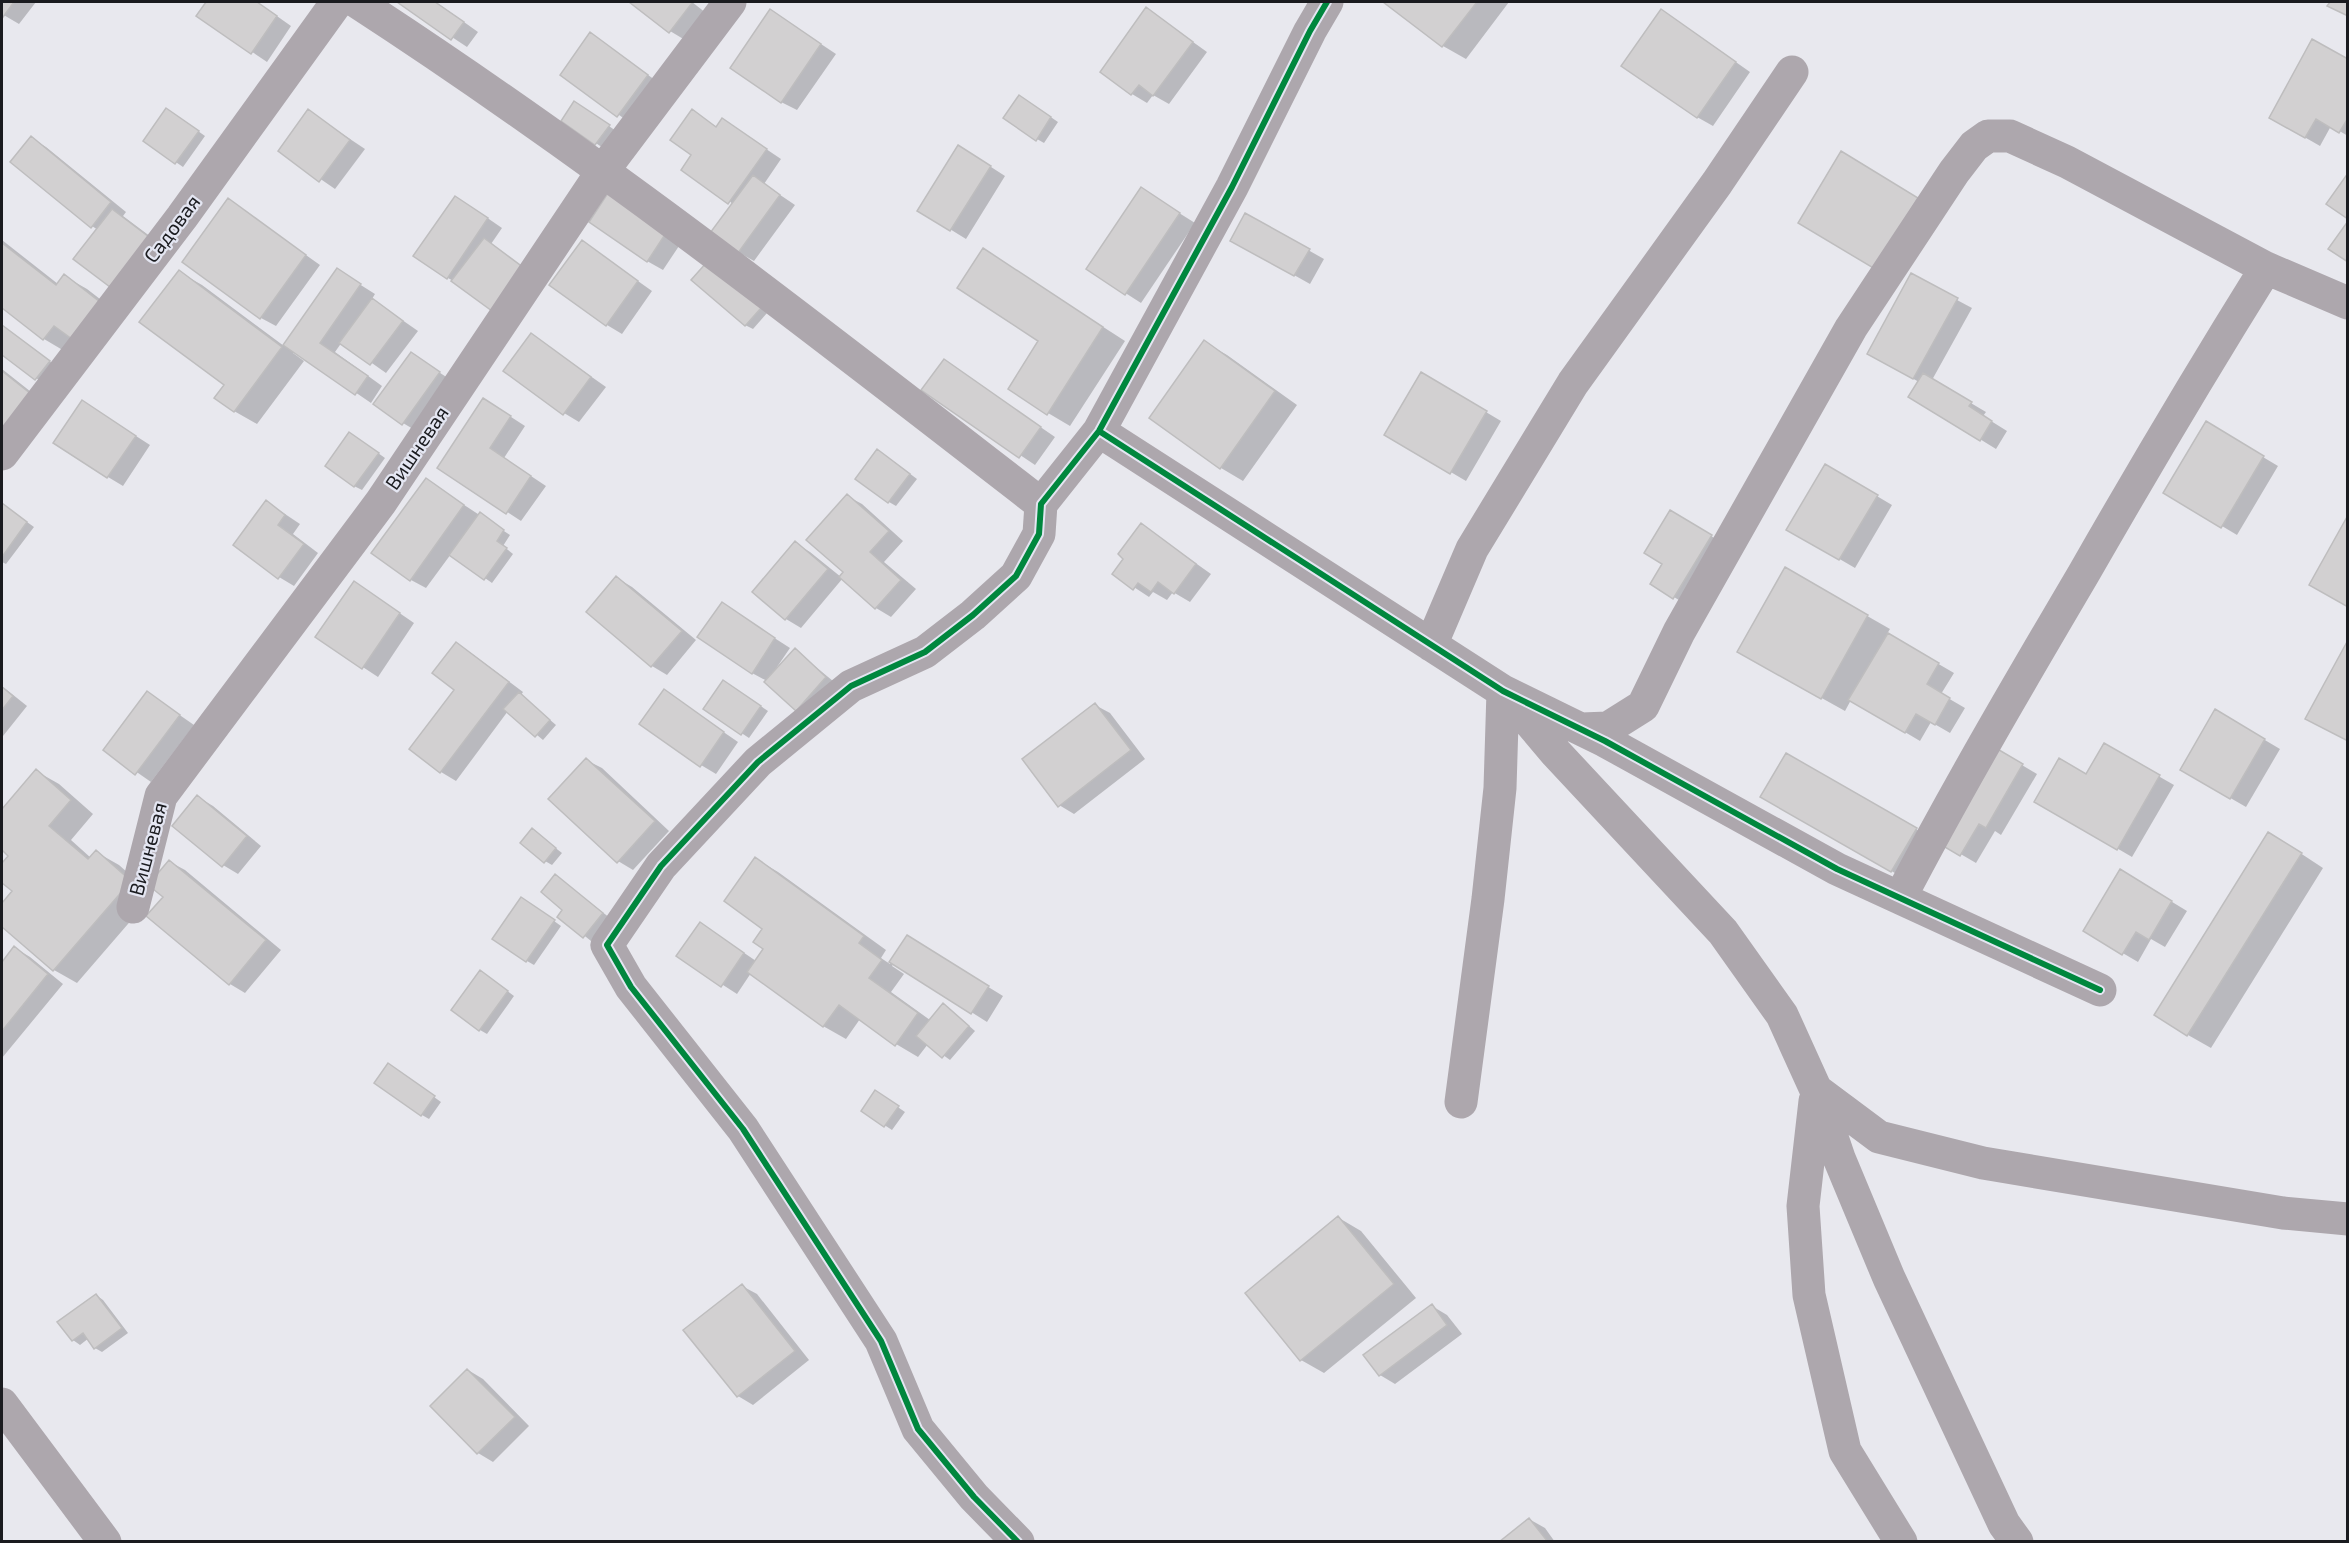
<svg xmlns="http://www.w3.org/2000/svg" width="2349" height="1543" viewBox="0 0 2349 1543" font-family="'Exo 2',sans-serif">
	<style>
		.shadow { fill: #0003 }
		.building { fill: #d2d0d1; stroke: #bebdbe; stroke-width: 1.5 }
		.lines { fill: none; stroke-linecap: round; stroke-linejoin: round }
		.minor { stroke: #ada7ad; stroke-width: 33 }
		.cycleway-casing { stroke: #e4e6f2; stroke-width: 10 }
		.cycleway { stroke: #00873e; stroke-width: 6 }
		.labels { text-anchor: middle; stroke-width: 4.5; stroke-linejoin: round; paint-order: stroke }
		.street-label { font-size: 20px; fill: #1a1b1f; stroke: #e4e6f2 }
	</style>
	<rect width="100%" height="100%" fill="#e8e8ee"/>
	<path class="shadow" d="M2,2h34l-17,22 -17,-10z
		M208,2h49l34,24 -24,36 -69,-47z
		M399,2h37l42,30 -11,15z
		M631,2h61l14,11 -21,27 -15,-9z
		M1385,2h124l-43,57 -23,-13z
		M1147,9l60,43 -38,52 -16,-9 -6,8 -15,-9z
		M785,20l51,34 -39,56 -16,-8z
		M1676,20l74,52 -37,54 -16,-9z
		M591,34l71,51 -29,40 -71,-51z
		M2348,61v75l-17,-10 -11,20 -49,-28z
		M1027,101l31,21 -14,21 -7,-4z
		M582,107l34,24 -13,17 -40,-28z
		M308,111l57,38 -30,40 -55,-38z
		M692,111l25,16 6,-7 58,39 -17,25 31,21 -41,56 -16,-9 -5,-47 -40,-51z
		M174,114l31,22 -22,31 -38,-26z
		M31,138l15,9 80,65 -3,4 40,30 -65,-16 -6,-4z
		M974,156l31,20 -39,63 -47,-29z
		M1141,189l54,34 -54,80 -53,-34z
		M609,195l72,48 -18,27 -16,-9z
		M228,200l92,65 -44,61 -15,-8z
		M470,206l32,22 -11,16 47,34 -81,5 -9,-5z
		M1246,215l78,44 -14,25 -78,-44z
		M2,240l56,44 6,-8 23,13 35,27 -56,36 -22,-13 -42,-32z
		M583,242l69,49 -30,43 -15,-9z
		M984,250l141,91 -55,85 -22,-13 -8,-72z
		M708,264l59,49 -14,16 -8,-4z
		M337,270l38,24 -3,5 46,32 -32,42 -44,-31 -7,10 47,34 -11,17 -76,-52 -2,2 11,8 -47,63 -23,-13 -55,-139 23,13 82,61z
		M1957,300l15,8 -40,72 54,32 -3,4 24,15 -11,18 -86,-53 9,-14 -50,-28z
		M2,326l54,40 -13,17 -41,-30z
		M532,335l74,52 -27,35 -15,-9z
		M1204,342l23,13 70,50 -54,76 -22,-13z
		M411,354l43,28 -36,50 -15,-9z
		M944,361l111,76 -20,28 -111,-75z
		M2,369l43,34 -43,35z
		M1422,374l79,47 -35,60 -80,-47z
		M499,409l26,17 -21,32 42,28 -25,35 -82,-54z
		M97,411l53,34 -27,41 -15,-9z
		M2206,423l72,43 -41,69 -72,-43z
		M357,438l28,20 -23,32 -8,-4z
		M885,455l32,24 -21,27 -7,-4z
		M1826,466l66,39 -37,63 -67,-39z
		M426,480l84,55 -7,11 10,8 -21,29 -41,-29 -25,34 -15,-8z
		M847,496l15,8 41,37 -19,21 32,27 -25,28 -15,-9 -33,-30 -42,50 -15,-9 -32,-27 41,-49 15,9 31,25 4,-5z
		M267,502l33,22 -7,10 25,19 -24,33 -15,-9z
		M2,504l32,23 -28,37 -4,-2z
		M1671,512l55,33 -37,61 -37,-22 12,-20z
		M1142,525l69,49 -21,28 -17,-10 -6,8 -14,-8 -4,5 -35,-23 11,-15z
		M1785,569l105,60 -3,5 67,39 -13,21 24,14 -15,25 -19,-11 -11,19 -69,-41 -6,11 -106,-59z
		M617,578l15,9 64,53 -29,35 -15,-9 -64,-54z
		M369,592l45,31 -36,54 -61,-40z
		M722,604l68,44 -13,19 2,1 16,-18 38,31 -29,33 -37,-33 -15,-8z
		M456,644l15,9 52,39 -2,3 35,30 -13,15 -35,-29 -52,70 -15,-9 15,-83z
		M2,686l25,20 -24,30 -1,-1z
		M731,686l37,25 -19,27 -44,-29z
		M664,691l74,51 -22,32 -15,-9z
		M148,693l46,32 -43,57 -46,-32z
		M1095,705l15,8 35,46 -71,55 -15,-9z
		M2216,711l64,38 -34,58 -64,-37z
		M2104,745l70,40 -42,72 -96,-56 51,-25z
		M1995,749l42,25 -36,61 -6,-4 -19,32 -36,-21z
		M1787,755l144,83 -24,42 -144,-83z
		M586,760l16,8 67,63 -36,39 -15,-9z
		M36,771l23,13 34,30 -22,26 20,18 5,-6 23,13 34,30 -76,88 -23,-13 -52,-45v-19l12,-15 -12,-10v-16l8,-9 -8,-8v-37z
		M198,797l15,9 48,40 -23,28 -15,-9z
		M532,830l30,23 -10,12 -7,-4z
		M2291,847l32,21 -112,180 -23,-13z
		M756,859l22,13 108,78 -5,8 9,6 17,-27 96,59 -16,26 -93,-59 -2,3 12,8 -13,18 39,28 20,-11 25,22 -25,29 -22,-16 -10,13 -22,-13 -36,-25 -14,20 -23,-13 -72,-53 -14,21 -59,-38 37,-23 41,28 9,-12z
		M170,862l15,8 96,80 -36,43 -15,-9 -82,-68 17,-19z
		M556,876l54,42 -19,23 -31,-25 4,-6z
		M2136,880l51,31 -22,36 -14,-8 -13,23 -53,-31z
		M529,903l32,23 -27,39 -7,-4z
		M15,948l15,9 33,27 -61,74v-94z
		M487,976l27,20 -27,38 -7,-4z
		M395,1069l46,33 -12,17 -7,-4z
		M883,1097l22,15 -13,18 -29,-19z
		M1339,1218l22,13 55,67 -92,75 -23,-13 -54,-67z
		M742,1286l15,8 52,66 -56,45 -15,-9z
		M96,1295l7,5 25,33 -26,19 -7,-4 -6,-10 -9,7 -7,-5 -13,-17z
		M1432,1306l15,9 15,19 -67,50 -15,-9z
		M468,1370l15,9 46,47 -36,36 -15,-9 -46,-47z
		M1529,1519l16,9 10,14h-53z"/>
	<path class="building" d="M2,2h12l-11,15 -1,-1z
		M206,2h51l20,14 -26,38 -55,-38z
		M397,2h38l29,20 -13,18z
		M629,2h61l2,1 -23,30z
		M1383,2h94l-35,45z
		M2330,2h18v14l-21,-10z
		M1146,7l47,35 -40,54 -14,-11 -8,10 -31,-23z
		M770,9l51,35 -40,59 -51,-35z
		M1661,9l75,53 -39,56 -76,-52z
		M590,32l58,43 -31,42 -57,-42z
		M2312,39l36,20v59l-9,15 -23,-14 -11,19 -36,-20z
		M1019,95l32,22 -15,24 -33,-23z
		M574,101l36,24 -15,20 -34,-24z
		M166,108l33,23 -24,33 -32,-23z
		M308,109l42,31 -31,42 -41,-31z
		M692,109l24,18 6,-9 45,31 -39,55 -47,-34 10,-15 -21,-15z
		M31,136l80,66 -20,26 -81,-66z
		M958,145l33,21 -41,65 -33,-20z
		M1841,151l77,47 -43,71 -77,-46z
		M2348,173v46l-22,-15z
		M753,175l27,20 -42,58 -28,-20z
		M1141,187l39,26 -55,82 -39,-26z
		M608,193l58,40 -19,29 -58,-40z
		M455,196l33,22 -41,61 -34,-23z
		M228,198l78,57 -46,64 -78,-57z
		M112,209l37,28 -39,50 -37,-28z
		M1245,213l65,36 -16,27 -64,-35z
		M2348,221v41l-20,-13z
		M484,238l40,30 -32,43 -41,-30z
		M582,240l56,41 -32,45 -57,-41z
		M2,243l54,42 8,-11 36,28 -28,37 -18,-13 -11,14 -41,-32z
		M983,248l120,79 -56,88 -39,-26 30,-48 -81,-53z
		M707,262l54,46 -16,18 -54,-46z
		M337,268l24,16 -41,59 48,33 -13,19 -72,-50z
		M179,270l103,77 -48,65 -20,-14 10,-13 -85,-63z
		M1911,273l47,25 -45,81 -46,-25z
		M372,298l31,23 -33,44 -31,-22z
		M2,325l48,36 -15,19 -33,-25z
		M531,333l60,44 -28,38 -60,-44z
		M1204,340l71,51 -55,78 -71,-51z
		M411,352l29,20 -38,53 -29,-21z
		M944,359l97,68 -22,31 -98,-68z
		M2,371l29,23 -29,37z
		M1421,372l66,39 -37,63 -66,-39z
		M1923,373l49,29 -3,4 23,15 -12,20 -72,-44z
		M483,398l28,18 -21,32 41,28 -25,38 -69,-46z
		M82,400l54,36 -29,42 -54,-35z
		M2206,421l58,35 -43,72 -58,-35z
		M349,432l30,21 -25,34 -29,-21z
		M877,449l33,25 -22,29 -33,-24z
		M1825,464l53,31 -39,65 -53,-30z
		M426,478l38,27 -54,76 -39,-28z
		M847,494l42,37 -19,21 31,28 -26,29 -36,-32 4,-5 -37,-32z
		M266,500l19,15 -7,10 26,19 -26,35 -45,-34z
		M2,503l25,19 -25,35z
		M1670,510l42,25 -39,64 -23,-15 12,-20 -18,-11z
		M480,512l24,18 -7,11 10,7 -23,32 -35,-25z
		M2347,517h1v90l-39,-22z
		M1141,523l55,41 -22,30 -16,-12 -7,10 -13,-9 -5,7 -21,-16 11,-15 -5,-5z
		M795,541l33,28 -43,51 -33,-28z
		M1785,567l83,48 -47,84 -84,-47z
		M616,576l66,55 -31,36 -65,-55z
		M354,581l46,32 -38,56 -47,-32z
		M722,602l53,36 -23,36 -55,-37z
		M1888,633l51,30 -12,21 23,14 -15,27 -19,-11 -11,19 -57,-33z
		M2348,640v101l-43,-22z
		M456,642l53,40 -69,91 -31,-24 45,-59 -22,-17z
		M795,648l31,29 -30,34 -32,-29z
		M723,680l38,26 -20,29 -38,-26z
		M2,687l11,9 -11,14z
		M664,689l60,43 -24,35 -61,-43z
		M147,691l33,24 -45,60 -32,-25z
		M519,692l31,28 -15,17 -32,-28z
		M1095,703l36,47 -73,57 -36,-48z
		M2215,709l50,30 -35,60 -50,-29z
		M2104,743l56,32 -43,75 -83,-48 25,-44 27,16z
		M1994,747l29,17 -37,64 -7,-4 -19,32 -22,-13z
		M1786,753l131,75 -26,44 -131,-75z
		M586,758l69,63 -38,42 -69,-64z
		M36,769l35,31 -22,26 39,33 8,-9 35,31 -78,90 -51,-44v-24l10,-12 -10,-8v-20l6,-7 -6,-6v-41z
		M197,795l50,41 -25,31 -50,-41z
		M532,828l24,20 -12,15 -24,-20z
		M2268,832l34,21 -115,183 -33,-21z
		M755,857l109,79 -5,7 23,17 -13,18 49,35 -23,33 -56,-41 -16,22 -76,-55 16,-23 -10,-7 9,-13 -38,-28z
		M169,860l97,80 -37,45 -83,-69 17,-19 -15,-12z
		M2120,869l52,32 -23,39 -13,-8 -14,23 -39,-24z
		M555,874l48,39 -20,25 -26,-21 5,-7 -21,-18z
		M521,897l34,23 -29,42 -34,-23z
		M700,922l44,31 -23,34 -45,-31z
		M907,935l82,51 -18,28 -82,-52z
		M14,946l34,28 -46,57v-69z
		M480,970l28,21 -29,40 -28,-21z
		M943,1003l26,23 -27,32 -26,-22z
		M388,1063l47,33 -14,20 -47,-33z
		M875,1090l24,16 -15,21 -23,-16z
		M1338,1216l56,68 -94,77 -55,-68z
		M742,1284l53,67 -58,46 -54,-67z
		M96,1294l26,34 -28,21 -11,-16 -11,8 -15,-19z
		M1432,1304l15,21 -68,51 -16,-21z
		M467,1369l48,48 -38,37 -47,-48z
		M1529,1518l19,24h-49z"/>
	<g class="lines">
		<path class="minor" d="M357,2c237,154 461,329 684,502
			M1099,431l404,260 102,50 232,128 263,121
			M2,454l180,-237 155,-215
			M1431,645l41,-96 101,-166 144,-200 75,-111
			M1512,701l44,52 167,179 59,83 34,75 23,68 50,120 115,246 13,18
			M1582,729l26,-1 35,-22 36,-74 172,-304 103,-156 20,-26 14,-10h22l57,26 199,106 82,35
			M1900,898c58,-111 121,-218 184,-325 59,-103 119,-204 182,-305
			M133,907l28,-111 220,-294 221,-330 128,-170
			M1816,1090l63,47 104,26 300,50 65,6
			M1815,1101l-12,105 6,89 36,156 56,91
			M1461,1102l27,-203 12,-111 3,-97
			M2,1404l103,138
			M1018,1542l-44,-45 -56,-68 -37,-88 -138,-212 -112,-142 -24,-42 54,-79 97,-104 93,-76 74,-34 48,-37 43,-39 23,-42 2,-30 58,-73 133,-244 78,-156 17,-29"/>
		<g class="cycleway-casing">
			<path id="cycleway" d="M1099,431l404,260 102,50 232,128 263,121
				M1018,1542l-44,-45 -56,-68 -37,-88 -138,-212 -112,-142 -24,-42 54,-79 97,-104 93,-76 74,-34 48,-37 43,-39 23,-42 2,-30 58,-73 133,-244 78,-156 17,-29"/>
		</g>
		<use href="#cycleway" class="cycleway"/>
	</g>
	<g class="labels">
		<g class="street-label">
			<text transform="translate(172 229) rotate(-53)" y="7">Садовая</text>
			<text transform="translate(417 448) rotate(-56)" y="7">Вишневая</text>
			<text transform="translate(148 849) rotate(-75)" y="7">Вишневая</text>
		</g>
	</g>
	<rect width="2349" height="1543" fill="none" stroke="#1a1b1f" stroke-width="6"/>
</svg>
